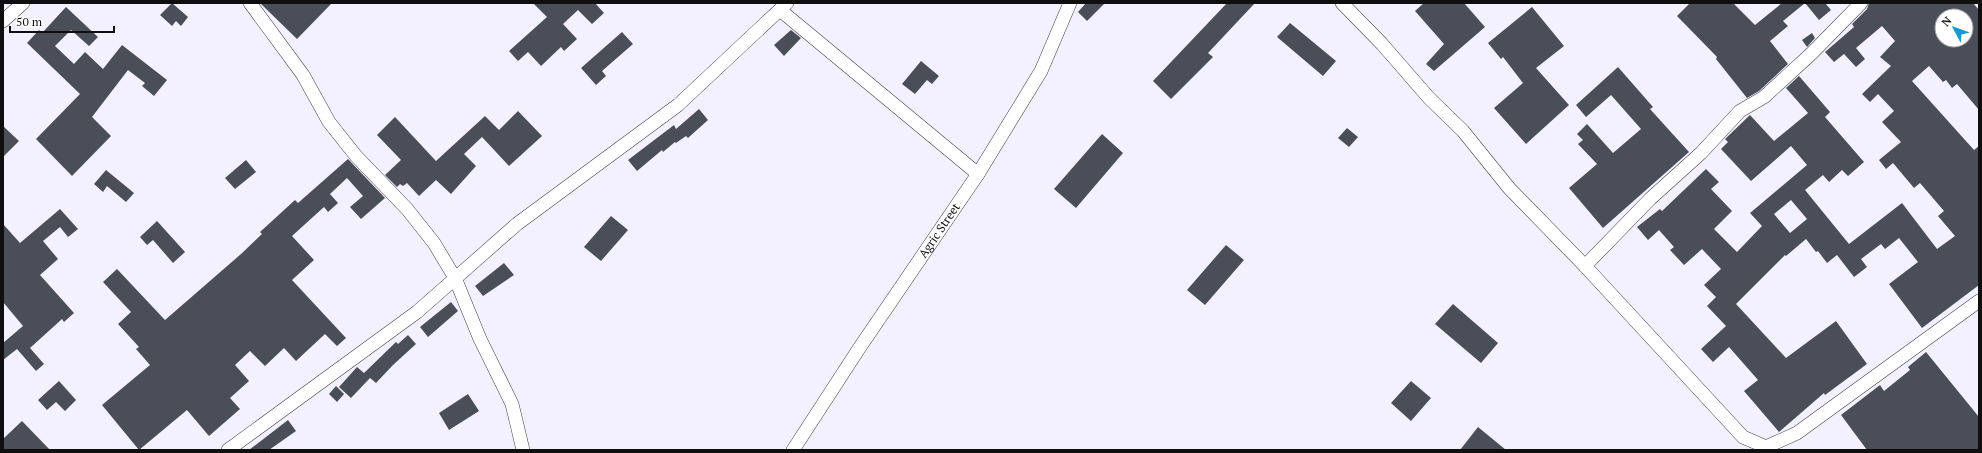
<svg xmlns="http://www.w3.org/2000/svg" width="1982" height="453" viewBox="0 0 1982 453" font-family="'PT Serif',serif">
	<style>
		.building { fill: #4a4e59; fill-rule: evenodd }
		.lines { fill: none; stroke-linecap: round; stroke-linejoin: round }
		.minor-casing { stroke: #424242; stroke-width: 14 }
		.minor { stroke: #fff; stroke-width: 13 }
		.labels { text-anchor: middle; stroke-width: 4; stroke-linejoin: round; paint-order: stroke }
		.street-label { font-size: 12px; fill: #0f0f0f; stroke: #fff }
	</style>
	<rect width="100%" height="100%" fill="#f3f1ff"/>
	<path class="building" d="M172,3l16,14 -7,9 -5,-5 -4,5 -12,-11z
		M260,3h72l-35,36z
		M533,3h62l9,10 -12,11 -14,-14 -15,14 14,15 -13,12 -3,-4 -20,19 -13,-14 -10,9 -9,-10 38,-34z
		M1086,3h19l-18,18 -9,-9z
		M1227,3h28l-47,50 5,4 -42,42 -18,-18z
		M1424,3h40l21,24 -51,44 -8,-7 18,-20 -29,-33z
		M1690,3h43l22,22 27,-22h43l6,7 -12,10 -14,-17 -22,18 5,5 -18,15 18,23 -29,27 -12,7 -31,-39 1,-2 -40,-41z
		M1869,3h104l6,7v100l-22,-26 -5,4 -6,-8 -3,2 -14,-16 -17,15 62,69 5,-4v139l-57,43 -33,-44 29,-22 -19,-24 -14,11 -4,-5 -20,15 6,8 -13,10 -17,-22 -10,8 -9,-12 -2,1 -10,-13 -20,17 -1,-1 -49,49 50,54 50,-37 31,43 -42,31 -1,-2 -45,39 -35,-41 14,-11 -29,-33 -16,15 -12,-13 25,-23 -19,-20 9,-9 -12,-12 17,-16 -19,-20 -18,16 -14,-15 4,-3 -15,-17 -11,10 -11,-13 23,-18 2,2 44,-42 13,13 -8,7 21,22 -18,18 23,23 25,-26 -12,-13 57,-48 -16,-19 -40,35 -30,-32 7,-7 -3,-3 25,-24 24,26 34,-28 -22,-25 13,-12 31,36 -5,5 39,45 -16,14 -6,-6 -13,12 -6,-7 -18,15 44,54 53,-41 35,46 18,-13 -17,-20 6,-5 -24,-28 -6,5 -21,-25 -7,6 -7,-9 22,-18 -19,-20 12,-11 -16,-17 -8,8 -8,-8 29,-28 -11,-9 15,-16 -13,-15 -26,22 9,11 -9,8 -12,-13 -10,8 -9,-10 29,-25 -2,-3 15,-15zM1942,16h24v24h-24zM1791,200l16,19 -17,14 -16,-19z
		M66,7l32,30 -9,9 -18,-16 -16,16 19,18 11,-12 18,17 19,-24 45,35 -13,16 -12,-10 3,-3 -17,-13 -36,47 19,19 -39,40 -36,-37 44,-45 -53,-51 12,-13 3,3z
		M1532,7l32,39 -28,22 33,37 -43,39 -32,-36 29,-25 -20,-26 -2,2 -13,-16z
		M1290,23l46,38 -13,15 -46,-39z
		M791,30l10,8 -17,18 -10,-11z
		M622,32l11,12 -31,27 4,5 -10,9 -15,-17z
		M1812,33l3,5 -8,9 -5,-7z
		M921,61l18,15 -7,8 -5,-4 -12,14 -13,-10z
		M1618,67l35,40 -3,2 39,43 -86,76 -34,-40 28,-24 -19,-20 5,-4 -6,-6 10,-10 26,29 28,-24 -30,-34 -25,22 -10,-12z
		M699,109l9,11 -20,18 -2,-2 -10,7 -1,-1 -12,10 -1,-2 -25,21 -9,-11 46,-35 2,4z
		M518,111l24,25 -33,30 -27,-29 -18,17 12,12 -25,28 -15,-14 -17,16 -12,-13 -4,3 -3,-2 -3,3 -12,-12 16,-15 -24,-25 18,-18 41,44 49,-45 14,14z
		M3,126l16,15 -16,16z
		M1347,128l11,9 -9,10 -11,-9z
		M1102,134l21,19 -47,55 -22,-19z
		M348,159l37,39 -24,21 -11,-12 13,-11 -16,-18 -17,16 8,9 -10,9 -4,-5 -32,29 22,24 -22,20 54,58 -9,8 -12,-12 -29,27 -12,-13 -19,18 -15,-15 -15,14 14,16 -19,17 10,11 -31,27 -22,-26 -48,40 -37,-45 48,-40 -14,-16 3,-2 -21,-23 13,-12 -28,-30 14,-13 48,51 76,-66 21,-20 -2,-2 35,-32 3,3z
		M246,160l10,12 -21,17 -10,-11z
		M106,170l28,23 -8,9 -19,-16 -4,6 -9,-8z
		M60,209l18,20 -10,8 -8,-10 -17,14 15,18 -18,16 34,38 -10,9 -2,-3 -32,29 14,16 -8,7 -19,-22 -14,11v-17l20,-17 -20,-24v-78l17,19z
		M611,216l17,14 -27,31 -17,-14z
		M157,221l28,31 -12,11 -20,-23 -6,5 -7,-8z
		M1226,245l18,15 -39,45 -18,-15z
		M504,263l10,12 -31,21 -8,-10z
		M451,302l7,9 -30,26 -8,-10z
		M1453,304l45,39 -17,20 -46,-39z
		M408,335l8,9 -23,21 -17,18 -6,-5 -19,20 -12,-11 18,-20 7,6 32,-31 2,2z
		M1926,352l53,65v33h-112l-26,-35 39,-30 4,6 26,-21 -2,-3z
		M59,381l17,19 -11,11 -9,-9 -9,8 -9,-10z
		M1411,381l20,17 -20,23 -20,-18z
		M336,386l8,8 -7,8 -8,-8z
		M468,394l11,17 -30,19 -10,-17z
		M288,420l8,11 -27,19h-20z
		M22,421l28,29h-47v-11z
		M1478,427l28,23h-46z"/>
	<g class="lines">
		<g class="minor-casing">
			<g id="minor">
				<path d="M250,3l53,72 26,47 27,34 51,53 27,34 21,35 25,61 32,65 11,46"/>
				<path d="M1342,3l40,41 47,54 34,33 46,57 76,78 158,171 23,10 31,-14 182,-132"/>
				<path d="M780,10l198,164"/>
				<path d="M3,21l20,-18"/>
				<path d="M1585,266l65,-67 51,-46 39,-42 24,-14 48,-44 49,-50"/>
				<path d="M228,450l189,-138 100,-88 161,-119 109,-102"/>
				<path id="s1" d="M793,450l67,-103 118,-173 63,-103 29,-68"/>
			</g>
		</g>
		<use href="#minor" class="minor"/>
	</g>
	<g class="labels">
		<g class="street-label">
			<text dy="4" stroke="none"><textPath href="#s1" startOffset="264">Agric Street</textPath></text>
		</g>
	</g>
	<rect width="1982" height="453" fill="none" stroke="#0f0f0f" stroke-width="8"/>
	<g transform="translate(1954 28) rotate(311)"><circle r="19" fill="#ffffff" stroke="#9f9f9f"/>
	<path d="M0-3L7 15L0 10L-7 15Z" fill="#1899ce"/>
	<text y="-6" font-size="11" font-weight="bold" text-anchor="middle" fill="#0f0f0f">N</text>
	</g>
	<path d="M10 26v6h104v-6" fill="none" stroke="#0f0f0f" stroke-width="2"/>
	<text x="16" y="26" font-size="12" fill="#0f0f0f" stroke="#ffffff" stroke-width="3" paint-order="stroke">50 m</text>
</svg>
